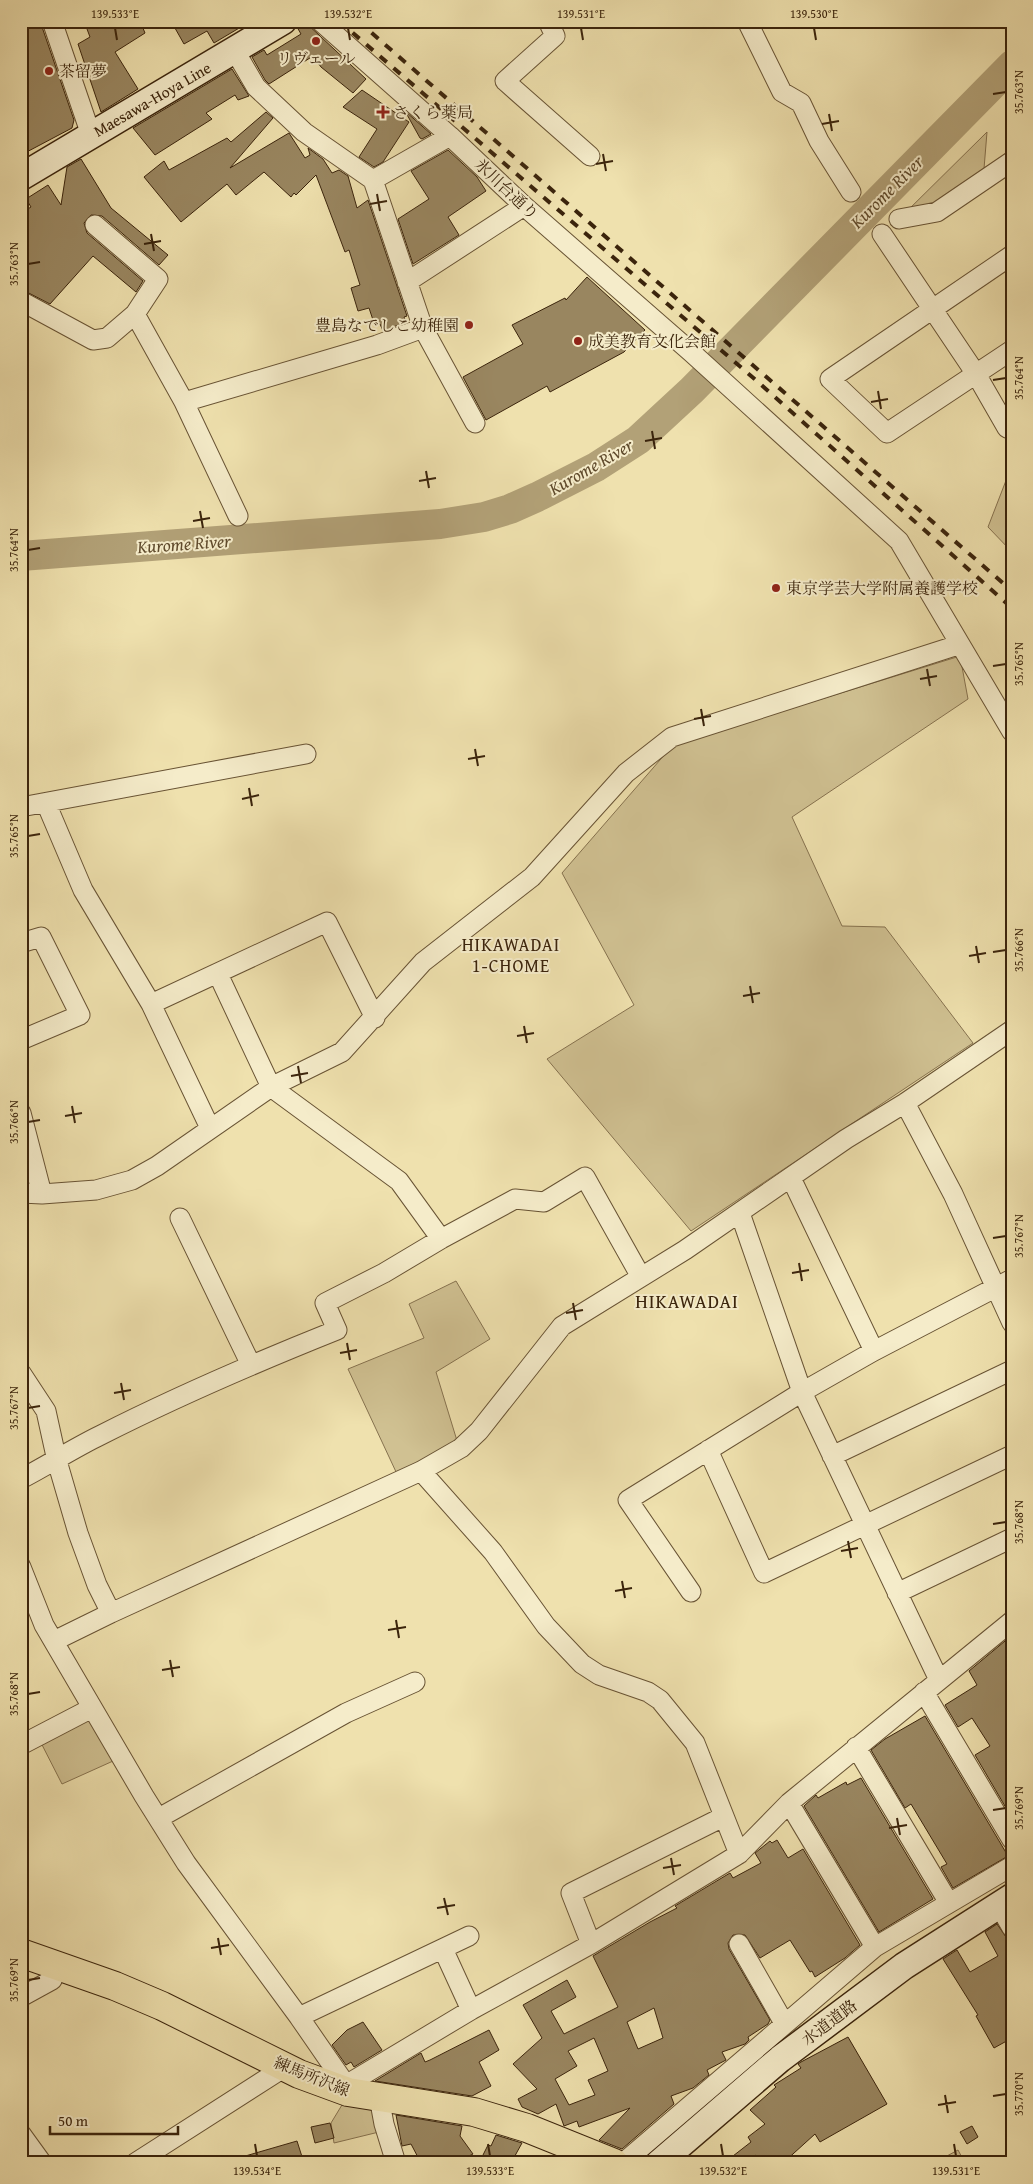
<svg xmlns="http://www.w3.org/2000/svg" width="1033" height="2184" viewBox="0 0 1033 2184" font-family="'Gentium Book Plus','Noto Serif JP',serif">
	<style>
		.green { fill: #d0c192; stroke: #86724f }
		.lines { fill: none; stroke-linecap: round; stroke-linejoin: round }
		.river { stroke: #b2a177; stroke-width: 30 }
		.building { fill: #998660; stroke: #3b240c; fill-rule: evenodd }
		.street-casing { stroke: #685334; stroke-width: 21 }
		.secondary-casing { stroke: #3b240c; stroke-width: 29 }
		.primary-casing { stroke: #3b240c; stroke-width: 30 }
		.street { stroke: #f5ecca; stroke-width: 19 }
		.secondary { stroke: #f5ecca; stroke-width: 26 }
		.primary { stroke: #efe1ae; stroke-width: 28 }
		.rail { stroke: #3b240c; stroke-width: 4; stroke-dasharray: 9 9; stroke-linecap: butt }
		.ticks { fill: none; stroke: #3b240c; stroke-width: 2 }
		.poi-dot { fill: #8f2418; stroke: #f5ecca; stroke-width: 2 }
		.labels { text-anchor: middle; stroke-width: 4; stroke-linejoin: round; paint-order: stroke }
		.poi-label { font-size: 16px; fill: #3b240c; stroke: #f5ecca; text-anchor: start }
		.street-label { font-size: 16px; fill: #3b240c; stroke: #f5ecca }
		.water-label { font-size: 18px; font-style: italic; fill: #5f4a2c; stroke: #f5ecca }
		.neighbourhood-label { font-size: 18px; letter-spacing: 1px; fill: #3b240c; stroke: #f5ecca }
		.quarter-label { font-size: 19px; letter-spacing: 1px; fill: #3b240c; stroke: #f5ecca }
		.neatline { fill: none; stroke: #3b240c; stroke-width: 2 }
		.ticks-label { font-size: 12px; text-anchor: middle; fill: #3b240c }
	</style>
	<rect width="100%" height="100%" fill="#efe1ae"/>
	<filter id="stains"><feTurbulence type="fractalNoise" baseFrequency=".004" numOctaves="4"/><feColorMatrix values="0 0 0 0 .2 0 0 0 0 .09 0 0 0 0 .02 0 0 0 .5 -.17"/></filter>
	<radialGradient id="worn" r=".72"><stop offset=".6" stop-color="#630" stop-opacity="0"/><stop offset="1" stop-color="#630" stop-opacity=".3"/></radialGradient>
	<path class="green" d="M987,132l-4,49 -84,38z
		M1012,465v87l-24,-25z
		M960,656l8,43 -176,118 50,109 43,1 88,116 -282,188 -144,-172 87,-54 -72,-132 111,-128z
		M456,1281l34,58 -54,33 22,72 -61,30 -49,-105 76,-31 -15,-34z
		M95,1710l27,47 -60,27 -25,-49z
		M348,2095l30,4 5,32 -49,12 -3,-20z
		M958,2150l7,13h-31z"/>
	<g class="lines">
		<path class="river" d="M21,556l419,-32 44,-7 26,-8 27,-12 59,-30 42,-27 54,-50 320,-325"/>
	</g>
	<path class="building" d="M21,21h19l1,3 33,96 -2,8 -51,27z
		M84,21h56l5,12 -30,19 23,37 -37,23 -23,-68 12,-7z
		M171,21h80l-37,22 -7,-12 -23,13z
		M298,21h6l62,58 -13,14 -32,-26 -8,-11 -44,28 -4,-4 -13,-23 12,-7 3,5 34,-21 -4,-7z
		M232,69l17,27 -11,4 -3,-5 -29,18 6,6 -57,36 -22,-27z
		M362,90l47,32 -26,40 -9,5 -15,-10 18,-28 -34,-22z
		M405,111l26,23 -9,5 -2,-1z
		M266,112l7,6 -43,50 59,-35 16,25 5,-3 -2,-7 15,11 9,14 7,-3 9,6 9,32 11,-8 39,116 -3,1 2,5 -23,9 -3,-7 -5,2 -6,-18 -11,3 -7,-23 9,-3 -11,-35 -4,2 -29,-77 -20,20 -2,-2 -3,4 -27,-25 -28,23 -9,-11 -46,38 -37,-45 20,-16 5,9 58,-32 4,4z
		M448,150l29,27 9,14 -38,26 11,18 -46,29 -15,-45 31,-20 -18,-28z
		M81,159l30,49 57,47 -9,10 -57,-49 -11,-1 -7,8 3,10 56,48 -7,11 -43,-36 -43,48 -29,-15v-76l10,-6 -5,-8 22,-14 13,20 6,-38z
		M587,277l58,53 -21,22 -74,40 -3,-6 -61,34 -23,-43 60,-33 -11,-19 53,-27 1,2z
		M1005,1641l7,11v159l-3,2 -34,-58 15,-9 -18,-28 -14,9 -13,-22 32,-20 -8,-14z
		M925,1716l83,140 -55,32 -12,-21 6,-3 -36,-60 -6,4 -34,-58 14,-11z
		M861,1778l72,121 -54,33 -75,-126 12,-11 2,3 28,-16 1,3z
		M777,1840l11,18 15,-9 57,96 -15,13 -30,19 -3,-6 -2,1 -20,-32 -30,18 -15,-23h-12l-5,8 1,6 41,71 -2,4 -20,13 1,3 -4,4 -23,8 4,8 -19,10 2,5 -16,13 -22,8 3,8 -52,45 -23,-9 31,-32 -51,19 -2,-6 -13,5 -8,-22 -18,10 -16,-7 -4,-8 19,-10 -24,-25 29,-26 -19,-33 44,-25 9,17 -25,14 13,23 54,-27 -25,-51 57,-34 27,-14 -2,-2 55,-33 3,5 28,-15 -6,-10 15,-12 2,2zM654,2008l9,30 -25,11 -11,-27zM594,2038l14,33 -20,9 7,15 -26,10 -14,-26 22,-13 -9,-15z
		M997,1924l9,13 6,2v99l-18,10 -18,-32 2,-1 -35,-56 14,-9 13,22 28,-16 -13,-24z
		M363,2022l19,28 -28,17 -3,-5 -5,3 -14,-20 15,-15z
		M489,2030l10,20 -20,12 12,24 -19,10 -97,-15 46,-28 4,9 5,-2z
		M848,2037l39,67 -67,38 -5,-8 -32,29h-19l-8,-8 -10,8h-22l27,-21 -3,-5 17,-13 -15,-14 26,-23 -2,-2 27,-17 -3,-4 3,-2z
		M396,2115l66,11 -2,10 13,18 -18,9h-34l-10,-19 -9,2z
		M330,2123l4,15 -19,5 -4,-16z
		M972,2126l6,11 -11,7 -7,-12z
		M496,2135l26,8 -11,20h-32l9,-18 3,1z
		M297,2141l7,22h-69v-4z"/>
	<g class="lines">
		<g class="street-casing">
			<path id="street" d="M52,21l39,114
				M320,21l130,115 74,70 167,146 208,189 113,191
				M548,21l7,15 -50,45 85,75
				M747,21l35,71 19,11 18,38 32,51
				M235,51l21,36 48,45 69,48 50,148 52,95
				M373,180l77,-44
				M899,219l38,-7 75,-51
				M882,234l94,140 31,54 5,-2
				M1012,255l-182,124 57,54 125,-83
				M407,282l117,-76
				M21,301l72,39 14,-2 28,-24 23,-35 -63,-54
				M135,314l49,88 54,114
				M184,402l193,-57 46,-17
				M46,803l37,87 68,114 59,124
				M21,807l285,-53
				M21,943l20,-6 39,78 -59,25
				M218,974l53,113 128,94 42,58 74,-40 29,3 41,-25 56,100
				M151,1004l176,-82 48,96
				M905,1103l48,91 59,129
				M21,1113l21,81
				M791,1178l83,173
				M21,1193l21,1 54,-4 36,-10 25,-14 114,-79 71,-35 81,-90 109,-85 94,-104 46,-36 286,-92
				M740,1213l62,179 137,288
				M180,1218l71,147
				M21,1373l25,38 11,50 21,72 19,52 14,28
				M708,1450l56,123 248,-118
				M832,1456l180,-86
				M421,1471l72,81 53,74 36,38 17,11 49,17 12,8 35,43 44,111
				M21,1479c27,-14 53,-31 80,-44 77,-39 156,-73 236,-105l-12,-27 59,-30 57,-34
				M21,1567l23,58 100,171 42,67 113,154 47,68 2,7
				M691,1592l-63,-92 174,-108 72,-41 138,-72
				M897,1593l115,-55
				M54,1641l57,-28 310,-142 40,-23 18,-17 83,-105 123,-76 161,-111 59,-36 107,-73
				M924,1692l88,148
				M21,1745l71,-37
				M856,1747l93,156
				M789,1803l86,144
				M159,1818l187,-105 69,-31
				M998,1904l14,24
				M591,1944l-20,-51 152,-76
				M739,1944l45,79
				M443,1949l28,61
				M21,1997l31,-17 6,-14
				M299,2017l170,-81
				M346,2085l125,-75 120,-66 148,-90 50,-51 223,-182
				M379,2097l5,27 12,39
				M21,2134l21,29
				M135,2163l150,-96
				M623,2163l252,-216 137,-81"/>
		</g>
		<g class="secondary-casing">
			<path id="secondary" d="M21,177l262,-156
				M659,2163l121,-104 124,-93 108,-69"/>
		</g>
		<g class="primary-casing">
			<path id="primary" d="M21,1953l94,33 47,20 137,68 49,18 126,20 53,16 87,35"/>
		</g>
		<use href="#street" class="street"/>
		<use href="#secondary" class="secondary"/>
		<use href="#primary" class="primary"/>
		<path class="rail" d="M339,21l419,361 254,226
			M358,21l654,570"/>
	</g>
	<path class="ticks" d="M115,28l2,12M348,28l2,12M581,28l2,12M814,28l2,12M993,94l13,-2M829,114l3,17M822,124l17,-3M603,154l3,17M596,164l17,-3M377,194l3,17M370,204l17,-3M151,234l3,17M144,244l17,-3M28,264l12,-2M993,380l13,-2M878,391l3,18M871,402l17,-3M652,431l3,18M645,441l17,-3M426,471l3,17M419,481l17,-3M200,511l3,17M193,521l17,-3M28,550l12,-2M993,666l13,-2M927,669l3,17M920,679l17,-3M701,709l3,17M694,719l17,-3M475,749l3,17M468,759l17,-3M249,788l3,18M242,799l17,-4M28,836l12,-2M976,946l3,17M993,952l13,-2M969,956l17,-3M750,986l3,17M743,996l17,-3M524,1026l3,17M517,1036l17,-3M298,1066l3,17M291,1076l17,-3M72,1106l3,17M65,1116l17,-3M28,1122l12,-2M993,1238l13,-2M799,1263l3,18M792,1273l17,-3M573,1303l3,17M566,1313l17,-3M347,1343l3,17M340,1353l17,-3M121,1383l3,17M114,1393l17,-3M28,1408l12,-2M993,1524l13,-2M848,1541l3,17M841,1551l17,-3M622,1581l3,17M615,1591l17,-3M396,1620l3,18M388,1630l18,-3M170,1660l3,17M162,1670l18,-3M28,1694l12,-2M993,1810l13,-2M897,1818l3,17M889,1828l18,-3M671,1858l3,17M663,1868l18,-3M444,1898l4,17M437,1908l18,-3M218,1938l3,17M211,1948l18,-3M28,1980l12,-2M945,2095l3,18M993,2096l13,-2M938,2105l18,-3M255,2144l2,12M488,2144l2,12M721,2144l2,12M954,2144l2,12"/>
	<g class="poi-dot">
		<circle cx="316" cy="41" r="5"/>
		<circle cx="49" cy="71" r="5"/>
		<path d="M380.5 104.5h5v5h5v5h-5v5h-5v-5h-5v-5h5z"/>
		<circle cx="469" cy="325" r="5"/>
		<circle cx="578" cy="341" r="5"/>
		<circle cx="776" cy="588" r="5"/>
	</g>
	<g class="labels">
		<g class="poi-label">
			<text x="316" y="64" text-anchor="middle">リヴェール</text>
			<text x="59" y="77">茶留夢</text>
			<text x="393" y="118">さくら薬局</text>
			<text x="459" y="331" text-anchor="end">豊島なでしこ幼稚園</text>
			<text x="588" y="347">成美教育文化会館</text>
			<text x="786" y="594">東京学芸大学附属養護学校</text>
		</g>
		<g class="street-label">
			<text transform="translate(152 99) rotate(-30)" y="6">Maesawa-Hoya Line</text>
			<text transform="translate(507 189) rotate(43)" y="6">氷川台通り</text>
			<text transform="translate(829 2022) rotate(-37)" y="6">水道道路</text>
			<text transform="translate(312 2076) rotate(22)" y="6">練馬所沢線</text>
		</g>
		<g class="water-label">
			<text transform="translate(887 192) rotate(-45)" y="6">Kurome River</text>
			<text transform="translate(591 467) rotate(-30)" y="6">Kurome River</text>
			<text transform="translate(184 544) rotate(-4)" y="6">Kurome River</text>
		</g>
		<g class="neighbourhood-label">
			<text x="511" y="951">HIKAWADAI<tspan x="511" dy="21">1-CHOME</tspan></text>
		</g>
		<g class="quarter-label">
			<text x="687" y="1308">HIKAWADAI</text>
		</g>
	</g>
	<rect width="1033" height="2184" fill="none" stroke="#efe1ae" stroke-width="55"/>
	<path d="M50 2126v8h128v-8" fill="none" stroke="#3b240c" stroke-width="2.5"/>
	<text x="58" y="2126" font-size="15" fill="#3b240c" stroke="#f5ecca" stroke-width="4" paint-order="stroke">50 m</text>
	<rect x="28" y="28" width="978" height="2128" class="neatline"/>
	<g class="ticks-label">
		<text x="115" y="18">139.533°E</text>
		<text x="348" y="18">139.532°E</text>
		<text x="581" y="18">139.531°E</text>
		<text x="814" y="18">139.530°E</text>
		<text transform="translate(1019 92) rotate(-90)" y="4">35.763°N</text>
		<text transform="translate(14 264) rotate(-90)" y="4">35.763°N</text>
		<text transform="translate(1019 378) rotate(-90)" y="4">35.764°N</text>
		<text transform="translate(14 550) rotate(-90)" y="4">35.764°N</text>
		<text transform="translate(1019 664) rotate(-90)" y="4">35.765°N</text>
		<text transform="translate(14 836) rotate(-90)" y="4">35.765°N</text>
		<text transform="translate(1019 950) rotate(-90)" y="4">35.766°N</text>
		<text transform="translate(14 1122) rotate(-90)" y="4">35.766°N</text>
		<text transform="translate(1019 1236) rotate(-90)" y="4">35.767°N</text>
		<text transform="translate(14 1408) rotate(-90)" y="4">35.767°N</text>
		<text transform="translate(1019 1522) rotate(-90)" y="4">35.768°N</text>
		<text transform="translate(14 1694) rotate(-90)" y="4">35.768°N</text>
		<text transform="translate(1019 1808) rotate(-90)" y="4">35.769°N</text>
		<text transform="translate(14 1980) rotate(-90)" y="4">35.769°N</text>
		<text transform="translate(1019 2094) rotate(-90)" y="4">35.770°N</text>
		<text x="257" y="2175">139.534°E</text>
		<text x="490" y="2175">139.533°E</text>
		<text x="723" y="2175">139.532°E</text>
		<text x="956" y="2175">139.531°E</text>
	</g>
	<rect width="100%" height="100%" filter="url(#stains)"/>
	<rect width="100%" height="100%" fill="url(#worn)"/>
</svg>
